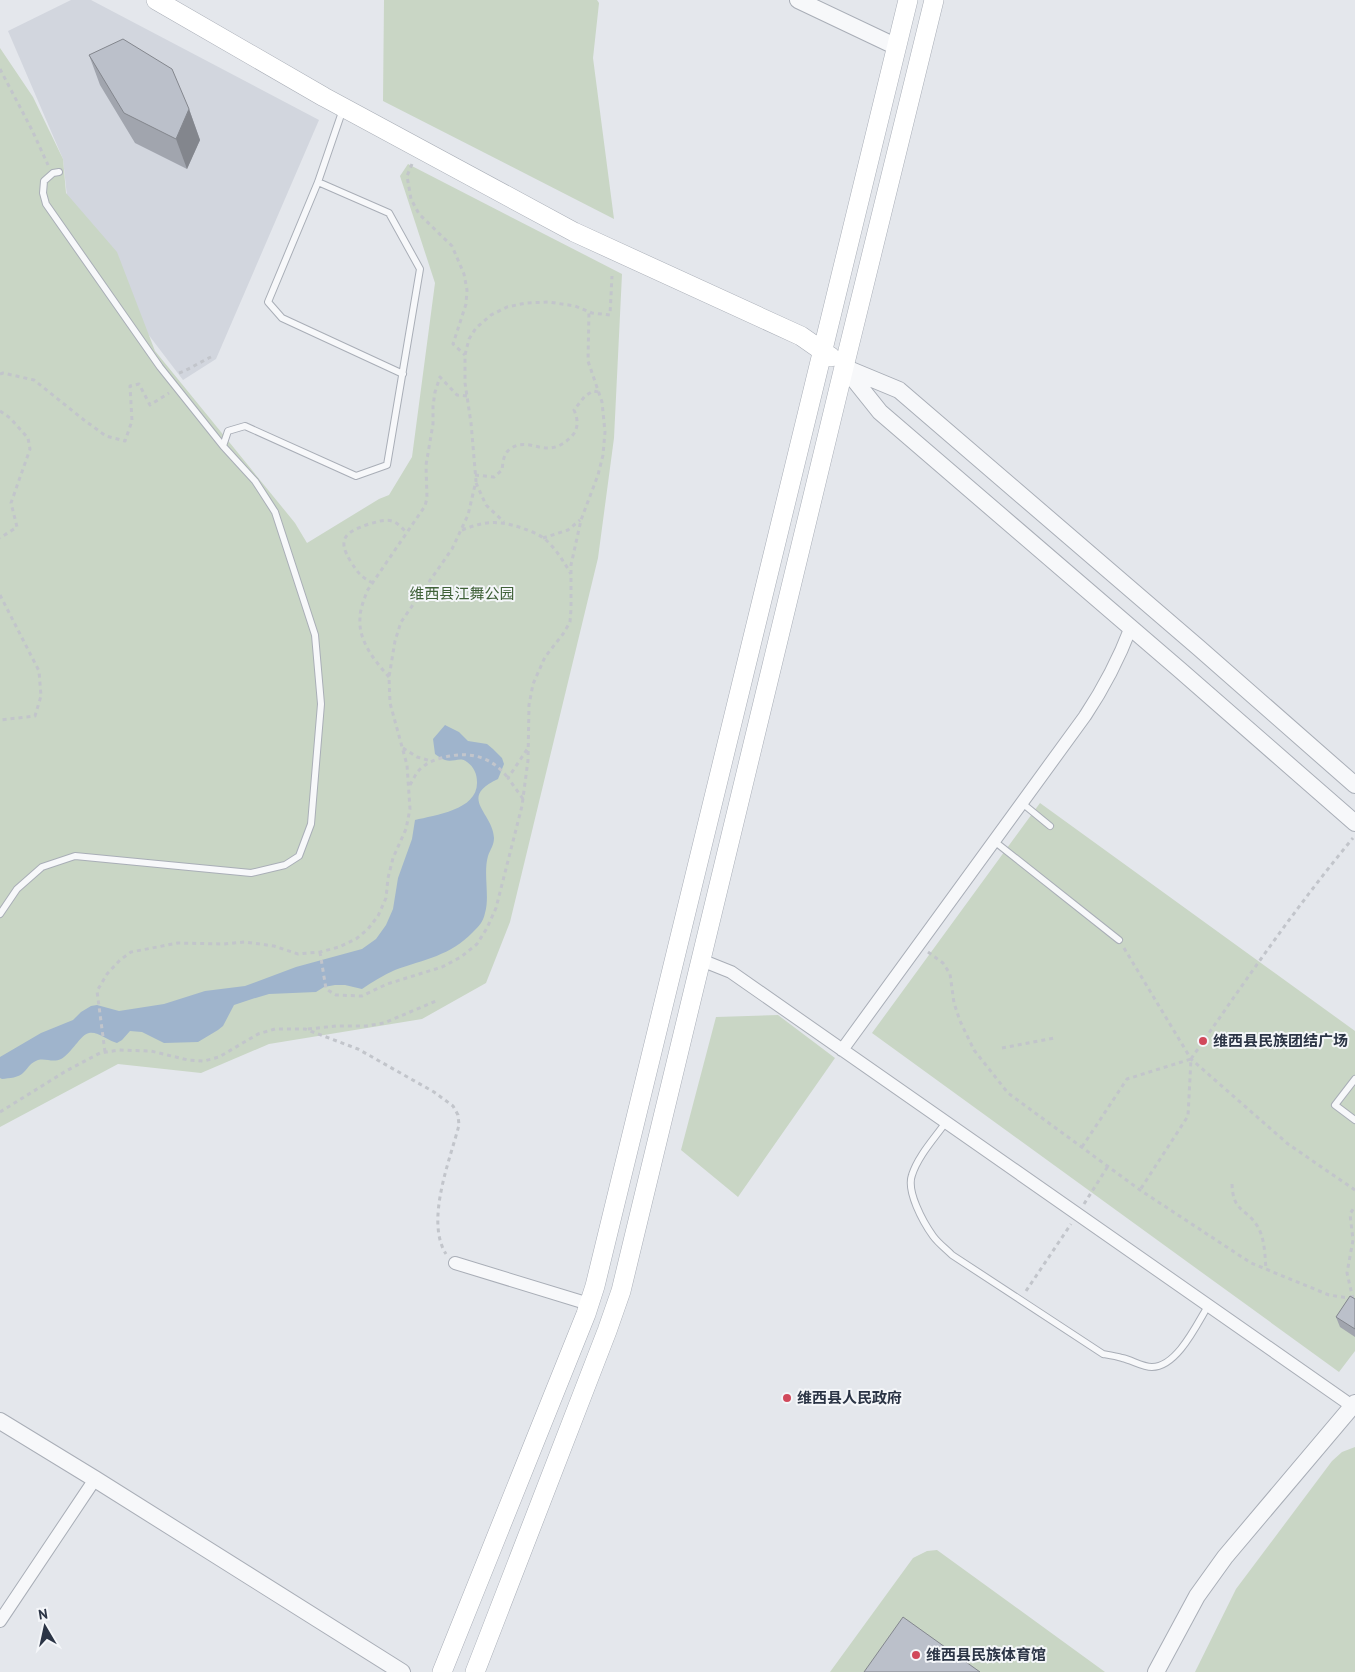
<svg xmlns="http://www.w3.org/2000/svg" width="1355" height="1672" viewBox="0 0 1355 1672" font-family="'PT Sans','Noto Sans SC',sans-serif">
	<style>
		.built { fill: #d2d6de }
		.green { fill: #c9d6c5 }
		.water { fill: #9fb4cc }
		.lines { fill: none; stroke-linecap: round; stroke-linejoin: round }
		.service-casing { stroke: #a9aeb7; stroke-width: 8 }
		.minor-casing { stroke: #a9aeb7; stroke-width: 14 }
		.tertiary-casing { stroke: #a9aeb7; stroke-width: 18 }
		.secondary-casing { stroke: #a9aeb7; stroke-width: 20 }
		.path { stroke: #c2c5cb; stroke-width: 3; stroke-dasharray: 4 4; stroke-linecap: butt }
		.service { stroke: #f7f8fa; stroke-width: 6 }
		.minor { stroke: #f7f8fa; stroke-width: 12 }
		.tertiary { stroke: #f7f8fa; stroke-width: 16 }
		.secondary { stroke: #fff; stroke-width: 19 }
		.wall { fill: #a1a5ae }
		.shaded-wall { fill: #83868d }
		.building { fill: #bbc0ca; stroke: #83868d }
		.poi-dot { fill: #d1495b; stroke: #f4f6f9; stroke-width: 2 }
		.labels { text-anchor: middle; stroke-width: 4; stroke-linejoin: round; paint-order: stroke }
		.park-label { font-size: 15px; fill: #3f6138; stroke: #f4f6f9 }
		.poi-label { font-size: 15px; font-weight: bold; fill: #2b3445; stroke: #f4f6f9; text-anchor: start }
	</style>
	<rect width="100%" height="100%" fill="#e4e7ec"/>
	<path class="built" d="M71,0h20l228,120 -103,239 -33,21 -112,-147 -8,-74 -55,-128z"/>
	<path class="green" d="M384,0h213l2,3 -6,55 21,161 -231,-118z
		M0,48l33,49 30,62 3,34 51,59 38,99 140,172 12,20 72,-44 10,-4 23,-38 23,-174 -35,-107 8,-12 214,110 -8,164 -16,120 -88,364 -24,61 -64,36 -153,25 -68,29 -83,-9 -118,63z
		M1040,803l315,228v320l-16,21 -467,-339z
		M778,1015l57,43 -97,139 -57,-47 35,-133z
		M1355,1447v225h-160l41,-83 96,-128 10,-9z
		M937,1550l168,122h-275l83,-114 14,-7z"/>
	<path class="water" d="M445,725l14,7 9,9 19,3 6,5 9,9 2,6 -6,15c-41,19 -5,33 -4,59 0,7 -4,12 -6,18 -5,17 2,41 -3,57 -2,9 -6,13 -12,19 -23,24 -48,27 -78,38 -11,5 -23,12 -33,19l-17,-4h-10l-11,2 -8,5 -47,2 -17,5 -18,6 -11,21 -5,4 -20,12 -34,1 -22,-11 -12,-1 -8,9 -5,3c-8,-2 -20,-12 -28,-10 -8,1 -18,21 -28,26 -8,4 -15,-1 -23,1 -8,3 -9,7 -14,12 -5,6 -15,6 -22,7l-2,-1v-21l41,-24 32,-13 8,-8 10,-6 6,-1 22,6 45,-7 41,-13 40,-5 51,-19 66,-18 14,-10 10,-14 7,-16 5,-31 14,-39 3,-19c20,-5 63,-10 62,-38 0,-8 -3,-15 -10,-20 -7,-6 -14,1 -22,-2 -3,-1 -7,-4 -10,-6l-2,-15z"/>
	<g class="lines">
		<g class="service-casing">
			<path id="service" d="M343,109l-25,73 -50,120 14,16 121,56
				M59,172l-6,1 -9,8 -1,12 3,11 114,163 63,79
				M1022,803l28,23
				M994,841l125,99
				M0,914l17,-25 25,-22 33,-11 176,17 34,-8 14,-9 12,-32 10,-120 -6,-69 -40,-123 -20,-31 -32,-35 5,-15 17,-5 111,50 31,-11 33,-196 -31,-56 -71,-31
				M1355,1079l-20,26 20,15
				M946,1122c-12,17 -28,34 -34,53 -6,16 11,47 21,61 5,7 13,13 19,19l151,99c6,1 13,2 19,4 10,2 20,9 30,9 25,0 45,-43 56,-61"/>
		</g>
		<g class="minor-casing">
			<path id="minor" d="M701,960l30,12 624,436
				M842,1050l243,-334c20,-30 33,-55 46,-89
				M455,1263l134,41
				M0,1621l95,-142"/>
		</g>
		<g class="tertiary-casing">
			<path id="tertiary" d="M798,0l99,47
				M844,367l36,45 300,258 175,153
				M846,368l53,22 300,258 156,137
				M0,1421l95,58 307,193
				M1156,1672l41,-76 28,-39 130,-154"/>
		</g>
		<g class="secondary-casing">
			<path id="secondary" d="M156,0l168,97 250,135 227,104 30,21
				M442,1672l144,-358 9,-28 313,-1286
				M475,1672l132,-341 14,-40 223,-924 90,-367"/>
		</g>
		<path class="path" d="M0,69l32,61 16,35
			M412,164l-5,12 4,23 8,15 33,32 12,28 3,16 -1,14 -13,40 12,11
			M179,373c11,-4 21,-11 32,-16
			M0,374l3,-1 31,7 50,40 22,16 19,5 7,-20 -2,-35 9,-2 11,21 19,-12
			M0,411l10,7 18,20 2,11 -19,54 6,24 -17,11
			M475,475l19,2 8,-7c1,-7 1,-16 8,-21 21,-15 36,14 62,-13 7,-8 6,-17 2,-26l11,-14 8,-5 6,1
			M476,483l10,22 18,17
			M462,530c23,-9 36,-10 60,-2 8,3 17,6 24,12 10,9 18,22 25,34
			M543,538l25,-8 12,-10
			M373,583c-12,-6 -15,-10 -22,-21 -15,-24 -5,-30 18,-38 8,-2 15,-5 23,-3 6,2 11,8 15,12
			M0,595l39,76 2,25 -6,20 -35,4
			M389,677c-14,-16 -31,-36 -29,-59 0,-9 4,-18 7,-27l58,-85 2,-8 -1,-33 7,-41v-18l2,-14 5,-15 17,18 10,1
			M403,748l14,9 14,4
			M410,785c4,-7 7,-15 14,-19 6,-5 14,-7 21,-9 26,-6 47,0 63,21
			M523,799l-15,-21 20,-30
			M1124,948l67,111 97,85 67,46
			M320,952l6,37 10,6 26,1 25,-12 55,-17 19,-10 16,-13 10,-16 9,-20 26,-102 6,-46 1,-55 4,-21 12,-27 18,-23 7,-12 1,-13v-44l10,-45 17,-45 5,-20 2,-23 -3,-30 -14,-41 1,-50
			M928,952l15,11 7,11 4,29 6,18 14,29 34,43 132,97 111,73 78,32 26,4
			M308,1029l28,-3h30l18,-3 52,-22
			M1002,1048l52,-10
			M105,1052l-8,-61 10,-17 13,-14 11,-8 47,-9 46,1 21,-2 29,4 24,8 22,-2 19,-5 17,-8 12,-10 10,-13 8,-18 2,-20 5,-20 13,-29 4,-20 -3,-44 -17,-62 -1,-26 6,-36 6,-19 51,-73 16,-34 8,-34 -5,-58 -6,-40v-28l4,-16 7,-11 15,-13 16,-8 19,-4 23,-1 26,4 17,7 18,2 2,-39
			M1191,1059c52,-75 104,-151 162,-221
			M0,1112l66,-41 34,-18 19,-3 32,1 37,9 16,1 15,-4 39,-23 17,-5h30l53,20 76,43 19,14 5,9 1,10c-9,35 -34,96 -13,129
			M1082,1147l45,-68 64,-20 -3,57 -48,74
			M1232,1184c1,29 14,23 26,43 7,13 7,29 8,43
			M1084,1204l24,-38
			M1026,1291l45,-67
			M1353,1299l-6,-26 6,-33 -3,-26 5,-8"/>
		<use href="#service" class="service"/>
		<use href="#minor" class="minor"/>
		<use href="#tertiary" class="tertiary"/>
		<use href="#secondary" class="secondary"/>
	</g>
	<path class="wall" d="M89,55l100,54 11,31 -13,29 -52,-26 -35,-58z
		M1355,1299v38l-15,-10 -4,-10z"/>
	<path class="shaded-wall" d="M189,109l11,31 -13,29 -11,-30z"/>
	<path class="building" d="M123,39l49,30 17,40 -13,30 -52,-26 -35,-58z
		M1350,1296l5,3v30l-19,-12z
		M903,1617l77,55h-116z"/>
	<g class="poi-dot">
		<circle cx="1203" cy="1041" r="5"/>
		<circle cx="787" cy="1398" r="5"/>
		<circle cx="916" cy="1655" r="5"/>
	</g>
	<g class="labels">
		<g class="park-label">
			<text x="462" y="599">维西县江舞公园</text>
		</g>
		<g class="poi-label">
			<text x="1213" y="1046">维西县民族团结广场</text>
			<text x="797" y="1403">维西县人民政府</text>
			<text x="926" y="1660">维西县民族体育馆</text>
		</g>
	</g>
	<g transform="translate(45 1627) rotate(351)" stroke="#f4f6f9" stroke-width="4" paint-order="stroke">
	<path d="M0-4L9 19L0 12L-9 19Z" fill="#2b3445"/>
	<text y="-8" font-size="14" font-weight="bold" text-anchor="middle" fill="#2b3445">N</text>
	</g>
</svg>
